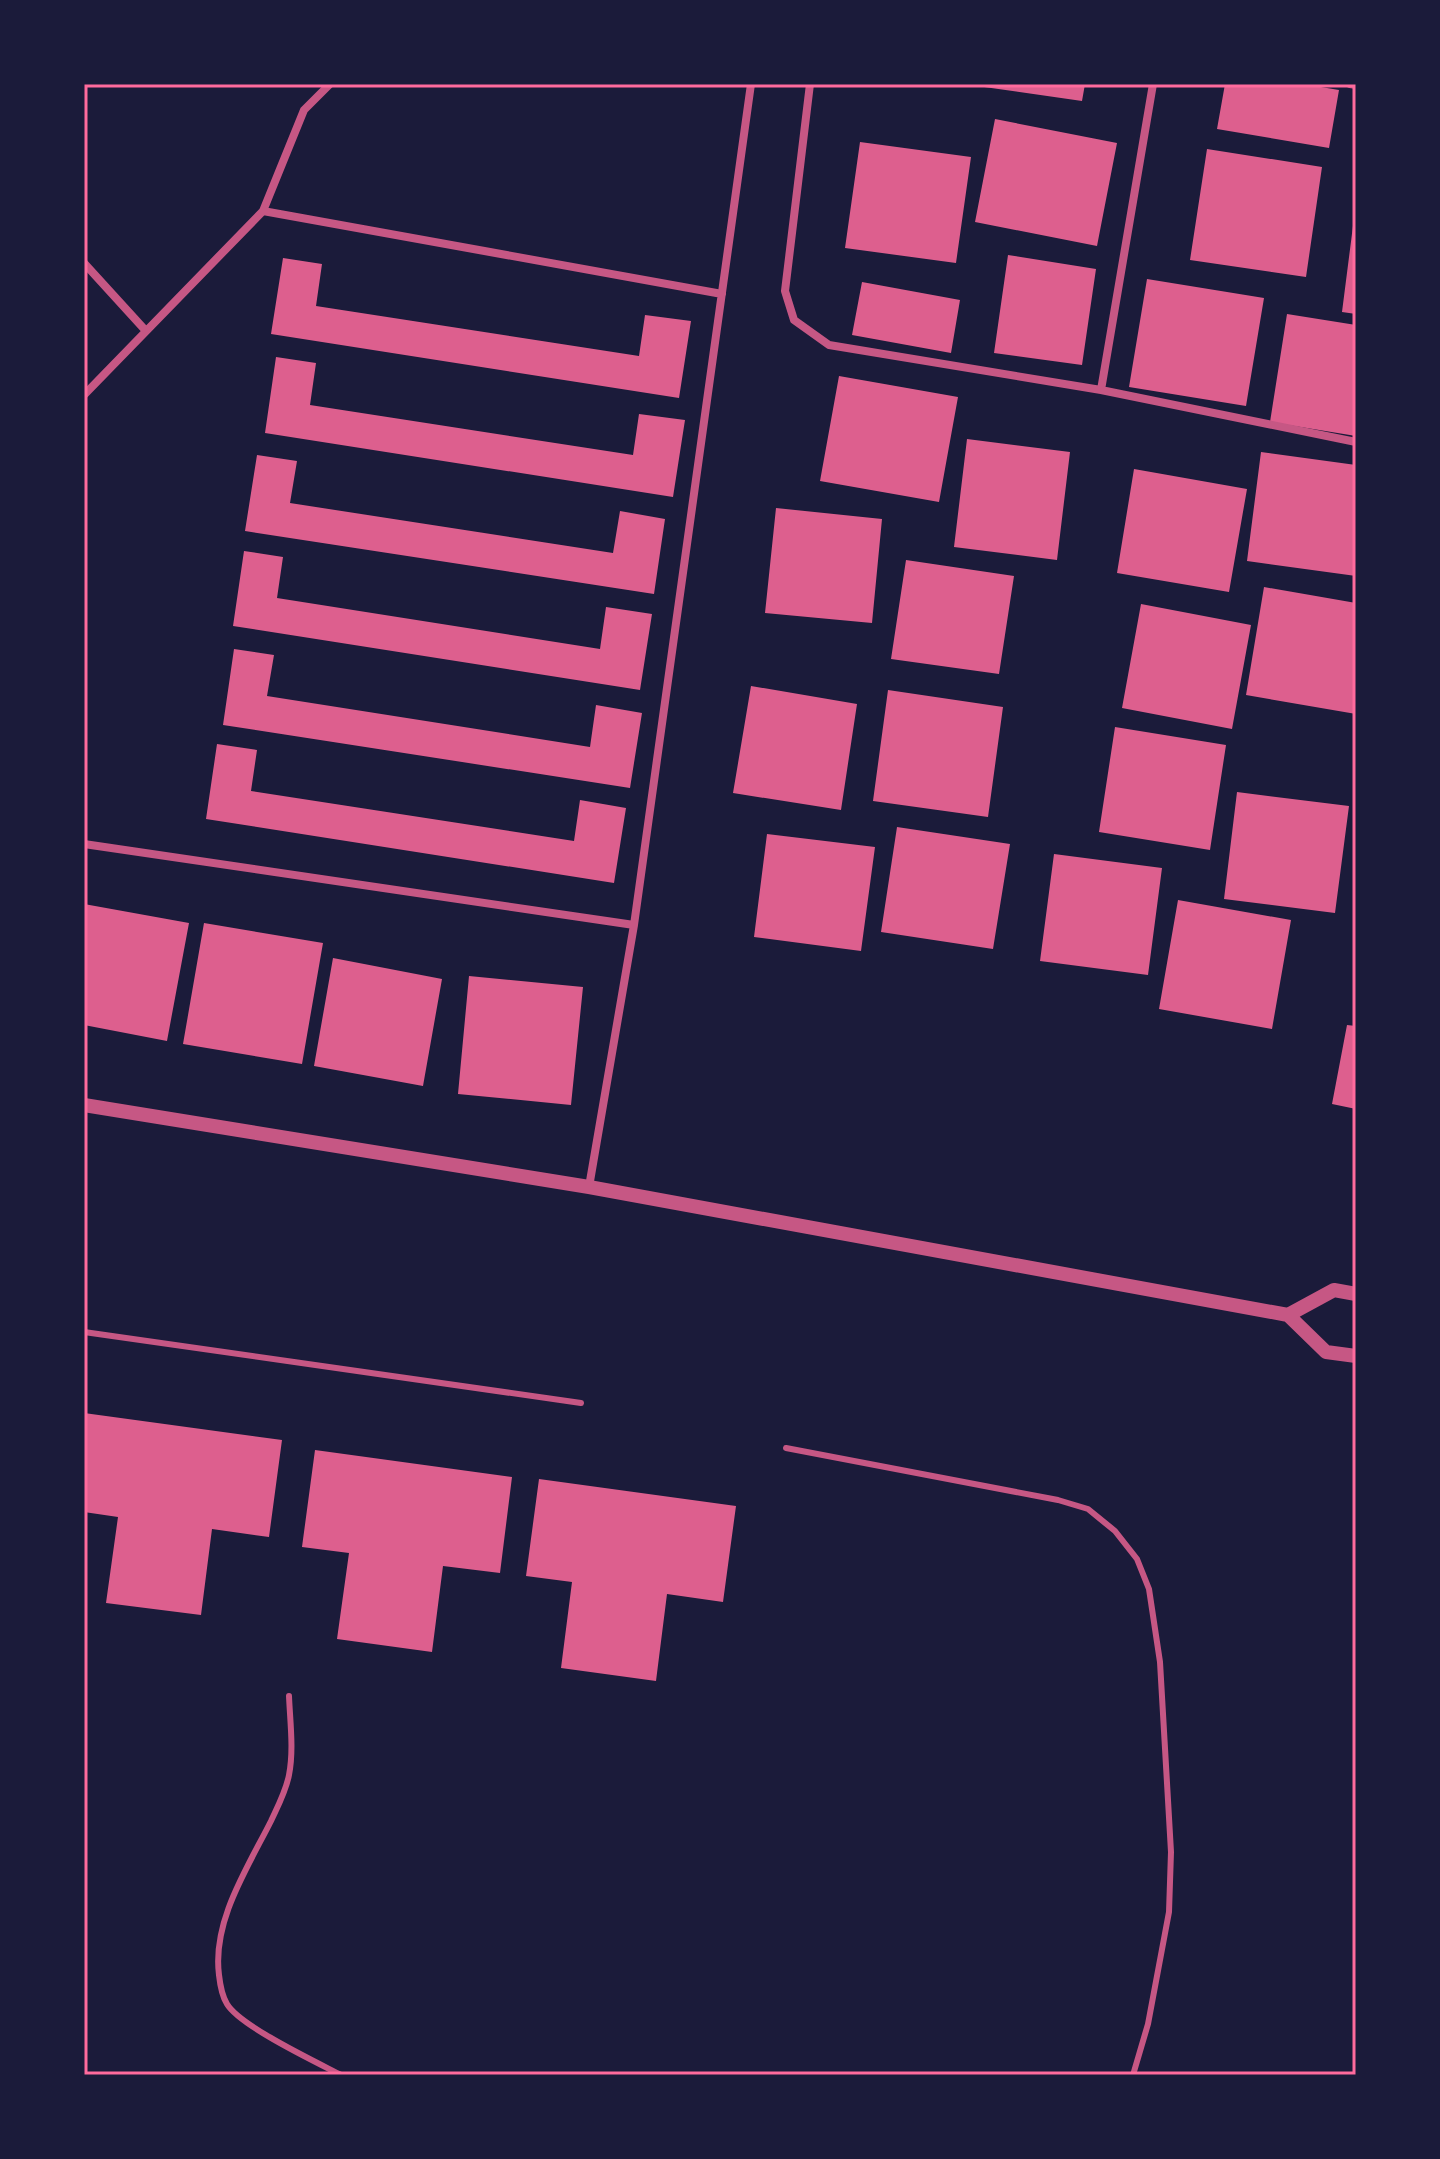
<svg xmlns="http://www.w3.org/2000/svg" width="1440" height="2159" viewBox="0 0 1440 2159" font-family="Karla,sans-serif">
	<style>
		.building { fill: #dd5f8e }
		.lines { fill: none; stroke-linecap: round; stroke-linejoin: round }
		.service { stroke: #c65784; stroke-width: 6 }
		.minor { stroke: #c65784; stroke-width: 8 }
		.tertiary { stroke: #c65784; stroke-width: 14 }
		.neatline { fill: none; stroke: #ff6b9d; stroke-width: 3 }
	</style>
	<rect width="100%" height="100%" fill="#1b1b3a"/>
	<path class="building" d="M977,84h108l-3,17 -105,-15z
		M1225,84h78l36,6 -10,58 -112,-19z
		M995,119l122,24 -20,103 -122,-24z
		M860,142l111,15 -15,106 -111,-15z
		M1207,149l115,18 -16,110 -116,-17z
		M1354,218h2v96l-14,-2z
		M1008,255l88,14 -14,96 -88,-12z
		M283,258l39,6 -6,42 323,50 6,-41 46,6 -12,77 -408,-64z
		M1147,279l117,19 -18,108 -117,-19z
		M862,282l98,18 -9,53 -99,-18z
		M1287,314l69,11v111l-86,-14z
		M276,357l40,6 -6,42 323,50 6,-41 46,6 -12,77 -408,-64z
		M839,376l119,21 -19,105 -119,-21z
		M967,439l103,13 -13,108 -103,-13z
		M1261,452l95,13v111l-109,-15z
		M257,455l40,6 -7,42 323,50 7,-42 45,8 -11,75 -409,-63z
		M1134,469l113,20 -18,103 -112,-19z
		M776,508l106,11 -10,104 -107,-10z
		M244,551l39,6 -6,41 323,51 6,-42 46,7 -12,76 -407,-64z
		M906,560l108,16 -15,98 -108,-15z
		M1264,587l92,16v111l-110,-19z
		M1141,604l110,21 -19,104 -110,-21z
		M234,649l40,6 -7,41 323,51 6,-42 46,8 -12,75 -407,-63z
		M751,686l106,18 -16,106 -108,-17z
		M888,690l115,17 -15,110 -115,-16z
		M1115,727l111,18 -16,105 -111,-18z
		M217,744l40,6 -6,41 323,50 6,-41 46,8 -12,75 -408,-64z
		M1237,792l112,14 -14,107 -111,-14z
		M897,827l113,17 -17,105 -112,-17z
		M767,834l108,13 -14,104 -107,-14z
		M1054,854l108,14 -14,107 -108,-14z
		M1178,900l113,20 -19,109 -113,-20z
		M84,904l105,19 -22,118 -83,-16z
		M204,923l119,20 -21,121 -119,-20z
		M333,958l109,21 -19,107 -109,-20z
		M469,976l114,11 -12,118 -113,-11z
		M1347,1025l9,1v83l-24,-5z
		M84,1413l198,27 -13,97 -57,-8 -11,86 -95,-12 12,-86 -34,-5z
		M315,1450l197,27 -12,96 -57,-7 -11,86 -95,-13 12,-86 -47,-6z
		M539,1479l197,27 -13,96 -56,-8 -11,87 -95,-13 11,-86 -46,-6z"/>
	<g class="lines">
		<path class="service" d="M84,1332l497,71
			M786,1448l272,52 30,9 27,22 22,28 12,30 11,73 11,190 -2,60 -21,112 -15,51
			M289,1696c1,25 5,54 0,79 -3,16 -11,31 -18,46 -23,46 -59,100 -52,154 1,9 3,21 8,29 13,22 89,58 114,71"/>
		<path class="minor" d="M810,84l-25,207 9,29 35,25 272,45 255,52
			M1350,84l6,1
			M263,211l459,83
			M84,263l62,68
			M1101,390l52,-306
			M84,395l179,-184 41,-101 26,-26
			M84,844l550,81
			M589,1187l45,-262 117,-841"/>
		<path class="tertiary" d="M84,1105l505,82 699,128 38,37 30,4
			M1288,1315l46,-25 22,4"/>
	</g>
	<rect width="1440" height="2159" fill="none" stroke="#1b1b3a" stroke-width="172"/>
	<rect x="86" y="86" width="1268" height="1987" class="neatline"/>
</svg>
